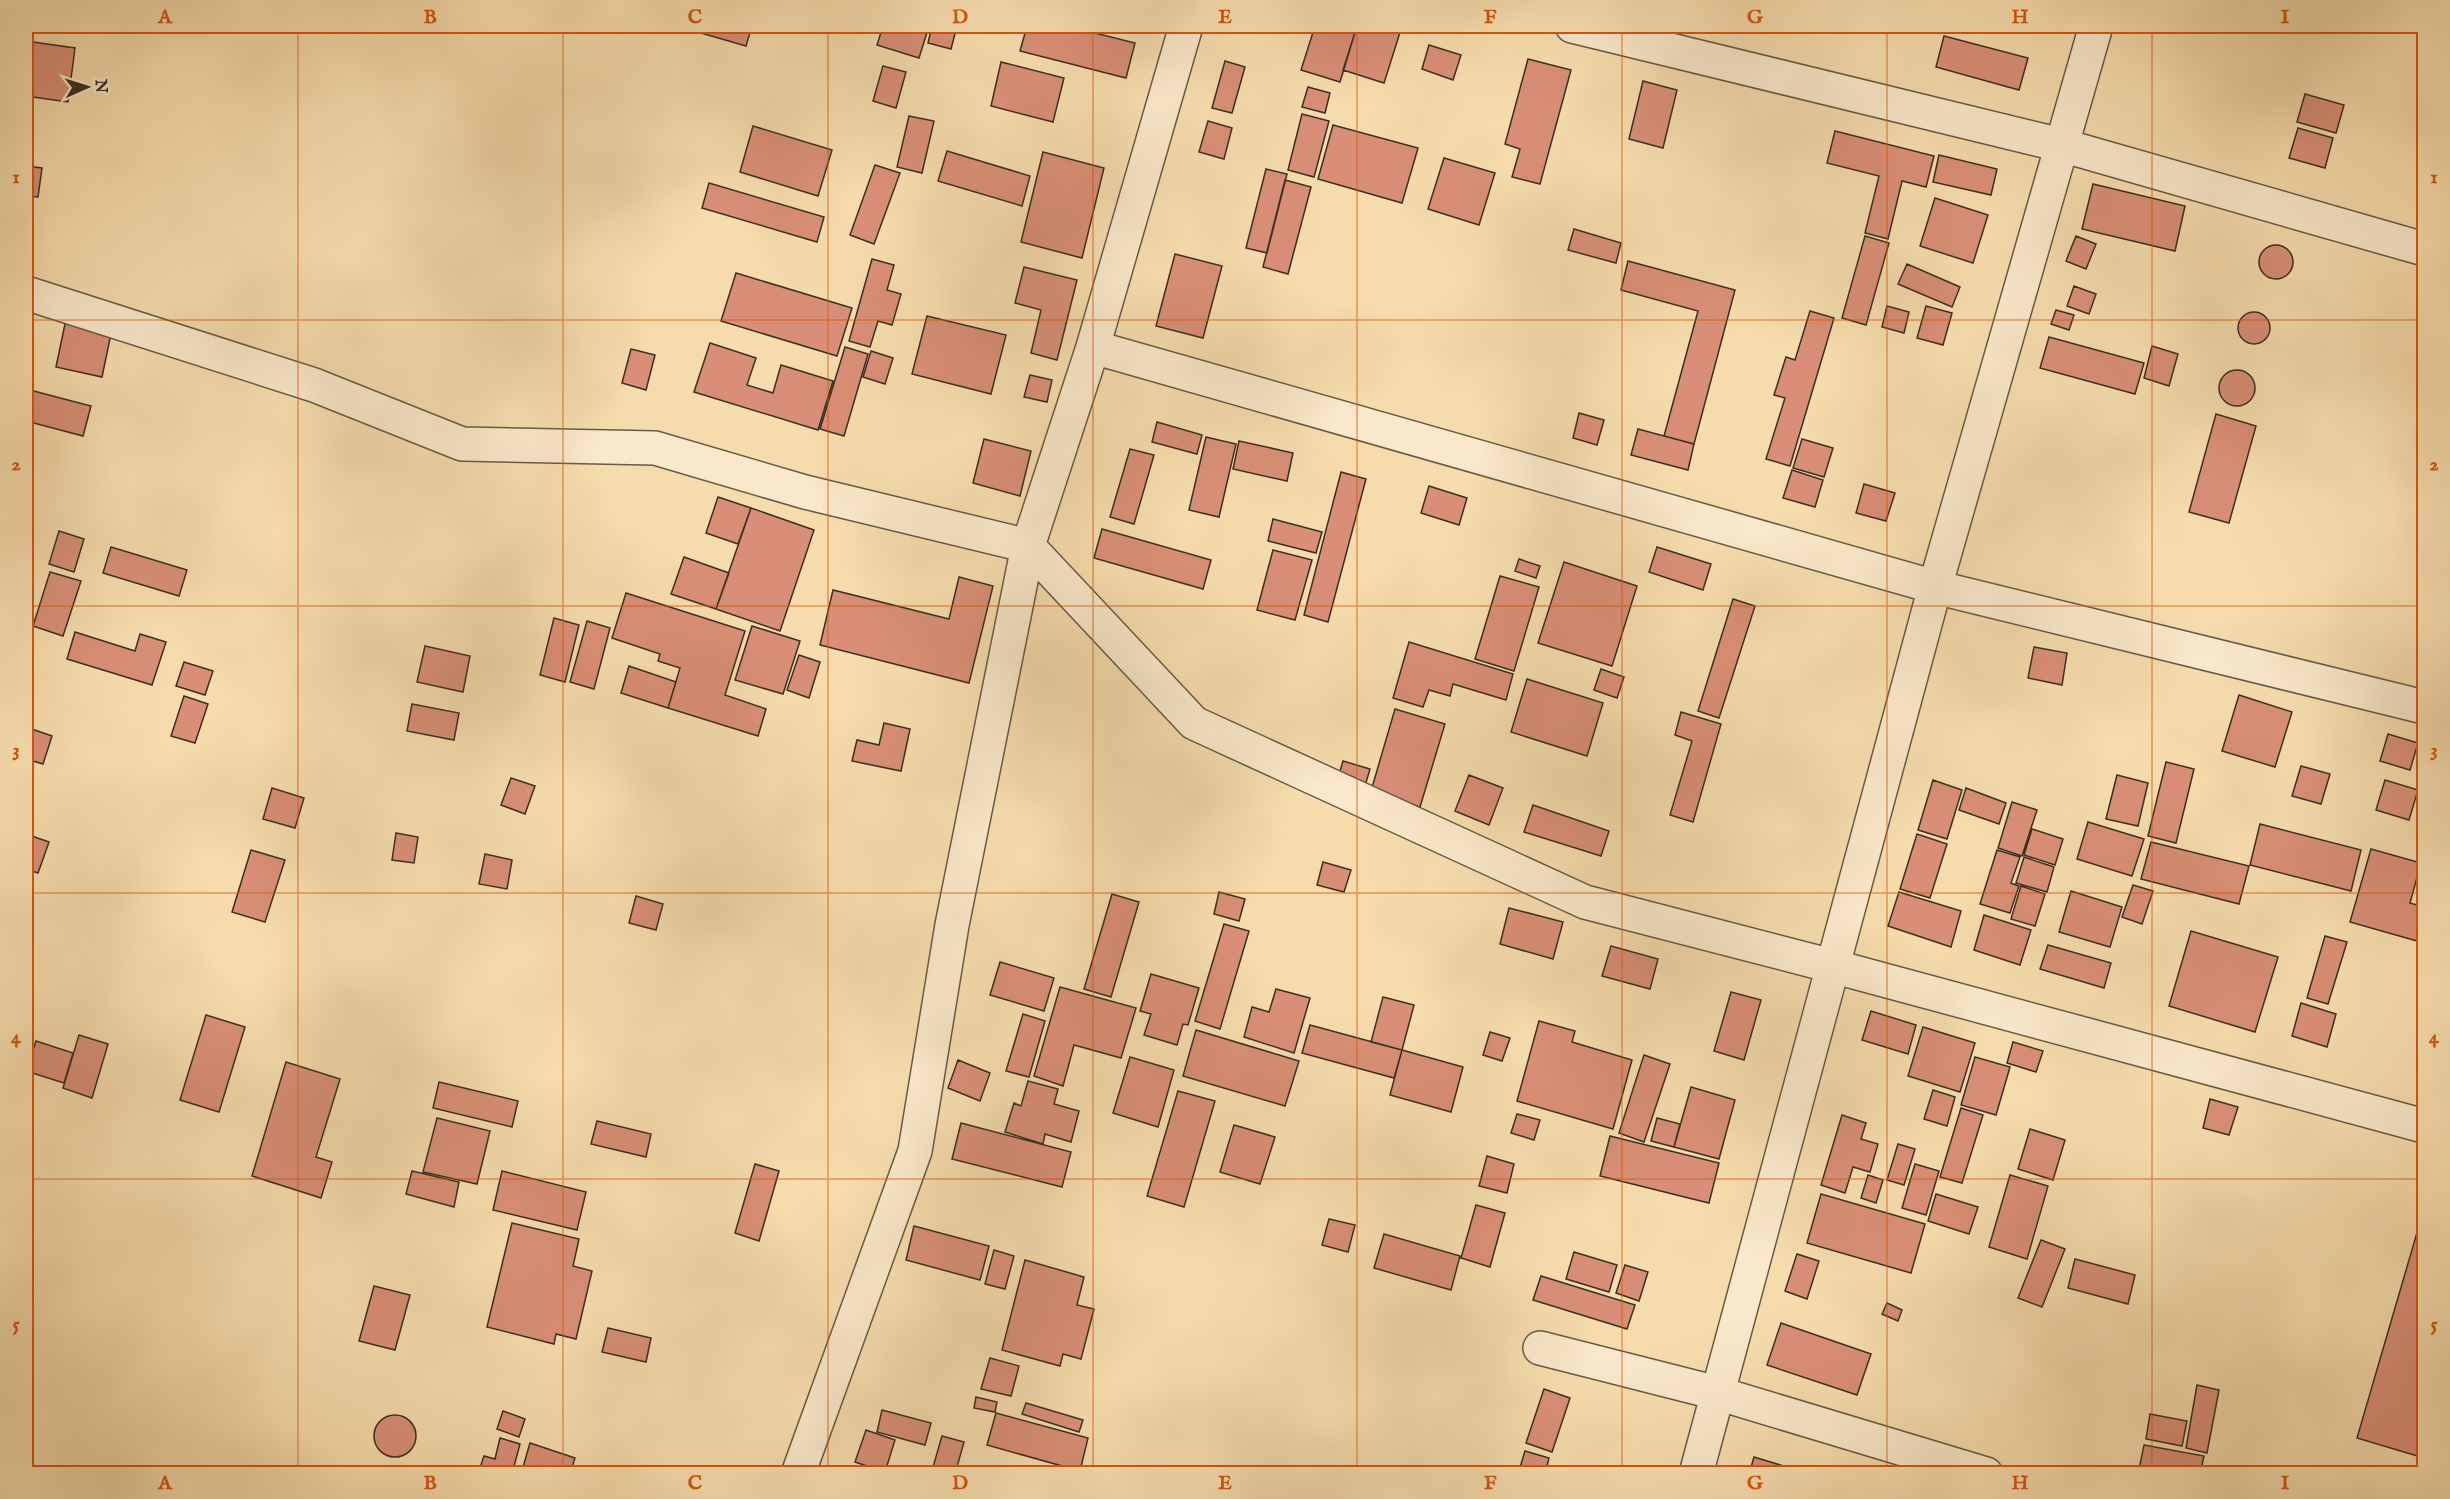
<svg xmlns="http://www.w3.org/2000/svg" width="2450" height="1499" viewBox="0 0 2450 1499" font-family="'IM FELL English',serif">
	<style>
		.building { fill: #d98f77; stroke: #392f23; stroke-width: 1.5 }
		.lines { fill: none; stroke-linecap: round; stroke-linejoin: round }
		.minor-casing { stroke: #685a46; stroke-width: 36 }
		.minor { stroke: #f9e8ca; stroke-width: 33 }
		.grid { fill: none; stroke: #d6550e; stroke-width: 1.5; stroke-opacity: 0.55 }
		.neatline { fill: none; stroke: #d6550e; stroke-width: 2 }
		.grid-label { font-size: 20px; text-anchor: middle; font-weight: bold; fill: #d6550e }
	</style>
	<rect width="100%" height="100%" fill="#f6dcad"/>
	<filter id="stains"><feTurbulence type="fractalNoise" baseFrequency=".00333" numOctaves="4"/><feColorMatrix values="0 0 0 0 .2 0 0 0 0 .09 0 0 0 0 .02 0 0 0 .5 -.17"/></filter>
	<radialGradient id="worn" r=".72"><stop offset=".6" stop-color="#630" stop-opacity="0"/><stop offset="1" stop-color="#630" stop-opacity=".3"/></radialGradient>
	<path class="building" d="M704,26h48l-6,20 -45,-13z
		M883,26h46l-10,32 -42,-13z
		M932,26h25l-6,23 -23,-6z
		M1027,26h40l68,17 -9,35 -106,-27z
		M1315,26h42l-17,56 -39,-12z
		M1357,26h45l-18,57 -41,-13z
		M1944,36l84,22 -9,32 -83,-23z
		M26,41l49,7 -7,54 -42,-6z
		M1429,45l32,10 -8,25 -31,-11z
		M1528,59l43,11 -31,114 -28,-7 8,-28 -15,-5z
		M1225,61l20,6 -13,46 -20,-5z
		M1001,62l63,16 -11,44 -62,-16z
		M883,66l23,6 -10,36 -23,-7z
		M1643,81l34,9 -14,58 -34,-9z
		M1308,87l22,6 -5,20 -23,-6z
		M2305,94l39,11 -8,28 -39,-11z
		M1302,114l27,7 -15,56 -26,-7z
		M909,116l25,5 -12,52 -25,-6z
		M1208,121l24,7 -8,31 -25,-7z
		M1333,125l85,23 -16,55 -84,-24z
		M753,126l79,24 -14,46 -78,-24z
		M2298,128l35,10 -8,30 -36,-10z
		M1835,131l99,25 -8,31 -24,-6 -14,58 -23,-6 14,-57 -52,-13z
		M947,151l83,25 -8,30 -84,-25z
		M1043,152l61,16 -22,90 -61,-16z
		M1939,155l58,14 -6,26 -58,-13z
		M1444,158l51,15 -16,52 -51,-16z
		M875,165l25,8 -26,71 -24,-9z
		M26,166l16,2 -4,29 -12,-1z
		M1266,169l21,5 -20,79 -21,-5z
		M1285,180l26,7 -23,87 -25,-7z
		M709,183l115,34 -7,25 -115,-34z
		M2093,184l92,22 -10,45 -93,-22z
		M1935,198l53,17 -15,48 -53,-17z
		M1574,229l47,14 -5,20 -48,-13z
		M1865,236l24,7 -23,82 -24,-7z
		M2076,236l20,8 -10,25 -20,-8z
		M2259 262a17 17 0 1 1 34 0a17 17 0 1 1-34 0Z
		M1175,254l47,12 -19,72 -47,-12z
		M872,259l22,6 -7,25 14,4 -9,31 -14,-4 -8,26 -21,-6z
		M1628,261l107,29 -41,154 -30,-8 34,-125 -77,-21z
		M1907,264l53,23 -8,20 -54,-23z
		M1024,267l53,13 -20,80 -26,-7 10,-43 -26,-7z
		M736,273l116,35 -15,48 -116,-35z
		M2074,286l22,8 -7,20 -22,-8z
		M1887,306l22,6 -5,21 -22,-6z
		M1926,306l26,7 -9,32 -26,-7z
		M2056,310l18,5 -5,15 -18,-6z
		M1810,311l24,7 -44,148 -24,-7 19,-61 -11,-3 12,-38 9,3z
		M2238 328a16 16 0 1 1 32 0a16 16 0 1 1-32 0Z
		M927,316l79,19 -15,59 -79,-20z
		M66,319l46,10 -10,48 -46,-10z
		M2049,337l95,26 -9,31 -95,-26z
		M710,343l46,15 -9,27 26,8 8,-28 52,16 -15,49 -124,-38z
		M2152,346l26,8 -9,32 -25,-8z
		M845,347l23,7 -24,82 -24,-7z
		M631,349l24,6 -9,35 -24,-7z
		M871,351l22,7 -8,26 -22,-7z
		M2219 388a18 18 0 1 1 36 0a18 18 0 1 1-36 0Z
		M1030,375l22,5 -5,22 -23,-5z
		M26,389l65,17 -8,30 -57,-15z
		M1579,413l25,7 -7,25 -24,-7z
		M2216,414l40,12 -27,97 -40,-11z
		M1157,422l45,13 -5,19 -45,-12z
		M1638,429l56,15 -6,26 -57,-15z
		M1206,437l30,7 -17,73 -30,-7z
		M984,439l47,12 -11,45 -47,-13z
		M1802,439l31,9 -9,29 -31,-9z
		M1239,441l54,12 -6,28 -54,-12z
		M1130,449l24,6 -20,69 -24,-7z
		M1792,470l31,10 -8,27 -32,-9z
		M1341,472l25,7 -38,143 -24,-7z
		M1864,484l31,9 -9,28 -30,-8z
		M1429,486l38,12 -8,27 -38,-12z
		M718,497l33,11 -13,36 -32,-11z
		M751,508l63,22 -34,101 -64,-22z
		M1273,519l49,13 -6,21 -48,-12z
		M1102,529l109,31 -8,29 -109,-31z
		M59,531l25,8 -10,33 -25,-8z
		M111,547l76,23 -8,26 -76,-23z
		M1657,547l54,17 -8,26 -54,-18z
		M1273,550l39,10 -17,60 -38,-10z
		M684,557l45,16 -13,36 -45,-15z
		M1519,559l21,7 -4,12 -21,-7z
		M1564,562l73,24 -25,80 -74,-23z
		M50,572l31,9 -18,55 -30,-10z
		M1500,576l39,11 -25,84 -39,-12z
		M959,577l34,9 -24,97 -149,-38 13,-55 116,29z
		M626,593l119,38 -20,64 41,14 -8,27 -90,-28 12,-40 -22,-7 2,-7 -48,-16z
		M1733,599l22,7 -36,112 -21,-7z
		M554,618l25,7 -14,57 -25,-7z
		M587,621l23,7 -16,61 -24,-7z
		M752,626l48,15 -17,53 -48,-14z
		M75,632l60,19 5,-17 26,8 -14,43 -85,-26z
		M1409,642l104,32 -7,26 -53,-16 -3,12 -21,-6 -6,17 -30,-9z
		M425,646l45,10 -7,36 -46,-10z
		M2034,647l33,6 -5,32 -34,-7z
		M799,655l21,7 -11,36 -22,-8z
		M184,662l29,9 -8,24 -29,-9z
		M629,666l47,16 -8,26 -47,-15z
		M1601,669l23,8 -7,21 -23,-8z
		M1527,679l76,24 -16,53 -76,-24z
		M2239,695l53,17 -17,55 -53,-16z
		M184,696l24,8 -13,39 -24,-7z
		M412,704l47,9 -5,27 -47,-9z
		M1395,709l50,15 -25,83 -49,-16z
		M1681,712l40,12 -28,98 -23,-7 22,-74 -17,-6z
		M884,723l26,6 -9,42 -49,-10 5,-21 22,5z
		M26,727l26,9 -9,28 -17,-5z
		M2388,734l30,9 -8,27 -30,-9z
		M1343,761l27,8 -8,27 -27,-8z
		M2166,762l28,7 -18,74 -28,-7z
		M2301,766l29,8 -9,30 -29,-8z
		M1469,775l34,13 -14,37 -34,-14z
		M2117,775l31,8 -10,43 -32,-7z
		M511,778l24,8 -10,28 -24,-9z
		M1933,780l29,10 -15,49 -29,-9z
		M2385,780l33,10 -9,30 -33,-10z
		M272,788l32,10 -9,30 -32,-9z
		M1966,788l40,15 -7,21 -40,-14z
		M2012,802l25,8 -15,46 -24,-8z
		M1533,805l76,26 -8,25 -77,-24z
		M2088,822l56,17 -12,37 -55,-17z
		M2260,824l101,26 -10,41 -101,-26z
		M2032,829l31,10 -8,26 -31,-10z
		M396,833l22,4 -4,26 -22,-3z
		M26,834l23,8 -11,31 -12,-4z
		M1917,834l30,10 -17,54 -30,-9z
		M2151,842l98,24 -10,38 -98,-25z
		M2371,849l50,14 -11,40 14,4v36l-74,-21z
		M251,850l34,10 -20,62 -33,-10z
		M1997,850l23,7 -9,26 8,3 -9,27 -30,-9z
		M485,854l27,6 -5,29 -28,-5z
		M2024,857l30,10 -7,25 -31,-9z
		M1323,862l28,8 -7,22 -27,-7z
		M2133,885l20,6 -11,33 -20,-7z
		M2021,886l24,8 -10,32 -24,-7z
		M2071,891l51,16 -12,40 -51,-15z
		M1219,892l26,7 -6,22 -25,-7z
		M1899,892l62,19 -10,36 -63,-21z
		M1112,894l27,8 -28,95 -27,-8z
		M636,896l27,8 -7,26 -27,-7z
		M1509,908l54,14 -10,37 -53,-15z
		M1984,915l47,15 -11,35 -46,-15z
		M1224,924l25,7 -29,98 -25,-8z
		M2191,931l87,26 -23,75 -86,-26z
		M2325,936l22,6 -19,62 -21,-6z
		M2048,945l63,18 -7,25 -64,-19z
		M1611,946l47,13 -8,30 -48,-13z
		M1000,962l54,16 -10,33 -54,-16z
		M1151,974l48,14 -11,37 -5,-1 -6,21 -33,-10 7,-21 -11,-3z
		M1060,987l76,21 -15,50 -47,-13 -11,41 -29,-10z
		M1276,989l34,9 -16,55 -50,-16 8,-30 17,5z
		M1731,992l30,8 -17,60 -30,-9z
		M1383,997l31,8 -12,45 -31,-8z
		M2301,1003l35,11 -9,33 -35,-11z
		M1871,1011l45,14 -8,29 -46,-14z
		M1023,1014l22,7 -16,56 -23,-6z
		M206,1015l39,12 -26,85 -39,-12z
		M1539,1021l36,10 -3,11 60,18 -19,69 -96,-28z
		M1310,1025l92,25 -8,28 -92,-25z
		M1923,1027l52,16 -15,49 -52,-16z
		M1196,1030l103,31 -14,45 -102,-30z
		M1490,1032l20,6 -8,23 -19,-6z
		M79,1035l29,9 -16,54 -29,-10z
		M36,1041l37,12 -9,30 -38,-12z
		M2013,1042l30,9 -7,21 -29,-9z
		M1402,1050l61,17 -12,45 -61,-17z
		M1644,1055l26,9 -26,78 -25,-9z
		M1130,1057l44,13 -16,57 -45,-14z
		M1975,1057l35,10 -14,48 -35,-10z
		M958,1060l32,13 -10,28 -32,-13z
		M286,1062l54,17 -24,78 16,5 -11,36 -69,-22z
		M1028,1081l30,8 -4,15 25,7 -8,31 -26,-8 -2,10 -38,-12 9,-29 7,3z
		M439,1082l79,19 -6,26 -79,-19z
		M1691,1087l44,13 -16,59 -45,-12z
		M1933,1090l22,7 -8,29 -23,-7z
		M1178,1091l37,10 -31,106 -37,-11z
		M2210,1099l28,8 -9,28 -26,-7z
		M1961,1108l22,7 -21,68 -22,-6z
		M1517,1114l23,6 -6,20 -23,-7z
		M1842,1115l24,8 -5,16 17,5 -8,28 -17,-5 -8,26 -24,-8z
		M437,1118l53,13 -13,53 -54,-12z
		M1657,1118l23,6 -6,23 -23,-6z
		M597,1121l54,13 -5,23 -55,-13z
		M961,1123l110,29 -9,35 -110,-28z
		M1234,1125l41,12 -15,47 -40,-12z
		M2030,1129l35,11 -12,40 -35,-11z
		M1610,1136l109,27 -10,40 -109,-27z
		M1898,1144l17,5 -11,36 -17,-5z
		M1487,1156l27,8 -7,29 -28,-7z
		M755,1164l24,7 -20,70 -24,-8z
		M1915,1164l24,7 -13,44 -24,-7z
		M412,1171l47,11 -5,25 -48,-13z
		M502,1171l84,21 -9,38 -84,-20z
		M1868,1175l15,5 -7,23 -15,-5z
		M2010,1175l38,11 -21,73 -38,-12z
		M1821,1194l104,30 -14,49 -104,-30z
		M1936,1194l42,13 -9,27 -41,-13z
		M1476,1205l29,8 -15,54 -29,-9z
		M1329,1219l26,6 -7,27 -26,-7z
		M2421,1219l3,1v238l-67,-20z
		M512,1223l67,16 -6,27 19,5 -16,68 -20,-5 -2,10 -67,-17z
		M914,1226l75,20 -9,34 -74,-20z
		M1384,1234l76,22 -9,34 -77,-22z
		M2041,1240l24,9 -23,58 -24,-9z
		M994,1250l20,6 -9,33 -20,-5z
		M1574,1252l43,13 -8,27 -43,-13z
		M1797,1254l22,7 -12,38 -22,-8z
		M2075,1259l60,16 -7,29 -60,-16z
		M1025,1260l59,17 -7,28 17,4 -13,50 -18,-5 -3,12 -58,-16z
		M1625,1265l23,7 -9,29 -23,-8z
		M1541,1276l94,29 -8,24 -94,-29z
		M374,1286l36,9 -15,55 -36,-9z
		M1887,1303l15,7 -4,11 -16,-7z
		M1781,1323l90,31 -14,41 -90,-30z
		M608,1328l43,10 -5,24 -44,-10z
		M990,1358l29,8 -8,30 -30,-7z
		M2197,1385l22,5 -12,63 -21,-5z
		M1544,1389l26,9 -18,54 -26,-9z
		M976,1397l21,5 -2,10 -21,-4z
		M1026,1403l57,17 -4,12 -57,-18z
		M882,1410l49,13 -6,22 -48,-13z
		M503,1411l22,8 -6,18 -22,-8z
		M996,1413l92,25 -8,33 -93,-26z
		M2150,1414l37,7 -5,25 -36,-7z
		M374 1436a21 21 0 1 1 42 0a21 21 0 1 1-42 0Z
		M866,1430l29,10 -10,32 -30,-10z
		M942,1436l22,6 -9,32h-24z
		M500,1438l20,6 -8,30h-34l6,-18 11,3z
		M530,1443l45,15 -5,16h-49z
		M2144,1445l60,11 -4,18h-62z
		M1525,1451l24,7 -4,16h-27z
		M1754,1457l43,13 -1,4h-47z"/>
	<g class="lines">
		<g class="minor-casing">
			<path id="minor" d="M1572,26l489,119 363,104
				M26,293l288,92 148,59 193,4 150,44 223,54 166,177 391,179 247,64 592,160
				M1093,347l842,240 489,120
				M1540,1348l177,45 269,81
				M798,1474l117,-323 37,-226 76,-379 65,-199 93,-321
				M1696,1474l239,-887 161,-561"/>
		</g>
		<use href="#minor" class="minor"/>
	</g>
	<path class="grid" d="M298,26v1448M563,26v1448M828,26v1448M1093,26v1448M1357,26v1448M1622,26v1448M1887,26v1448M2152,26v1448M26,320h2398M26,606h2398M26,893h2398M26,1179h2398"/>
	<rect width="2450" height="1499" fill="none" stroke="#f6dcad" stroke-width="66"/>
	<g transform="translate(87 87) rotate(87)" stroke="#f9e8ca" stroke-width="4.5" paint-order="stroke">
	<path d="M0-4.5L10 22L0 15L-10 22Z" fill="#392f23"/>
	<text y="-9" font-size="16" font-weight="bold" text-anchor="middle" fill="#392f23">N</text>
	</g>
	<rect x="33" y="33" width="2384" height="1433" class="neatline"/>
	<g class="grid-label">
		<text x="165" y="23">A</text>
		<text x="430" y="23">B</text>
		<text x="695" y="23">C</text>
		<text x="960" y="23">D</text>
		<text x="1225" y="23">E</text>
		<text x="1490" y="23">F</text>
		<text x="1755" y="23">G</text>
		<text x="2020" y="23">H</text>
		<text x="2285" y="23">I</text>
		<text x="16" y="183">1</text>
		<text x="2434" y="183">1</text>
		<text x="16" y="470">2</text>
		<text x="2434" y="470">2</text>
		<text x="16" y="756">3</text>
		<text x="2434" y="756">3</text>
		<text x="16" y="1043">4</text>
		<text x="2434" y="1043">4</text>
		<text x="16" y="1330">5</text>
		<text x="2434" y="1330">5</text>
		<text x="165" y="1489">A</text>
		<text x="430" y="1489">B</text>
		<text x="695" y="1489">C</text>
		<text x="960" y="1489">D</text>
		<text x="1225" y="1489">E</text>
		<text x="1490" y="1489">F</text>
		<text x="1755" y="1489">G</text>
		<text x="2020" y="1489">H</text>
		<text x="2285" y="1489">I</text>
	</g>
	<rect width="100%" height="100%" filter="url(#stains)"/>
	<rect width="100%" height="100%" fill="url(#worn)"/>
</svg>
